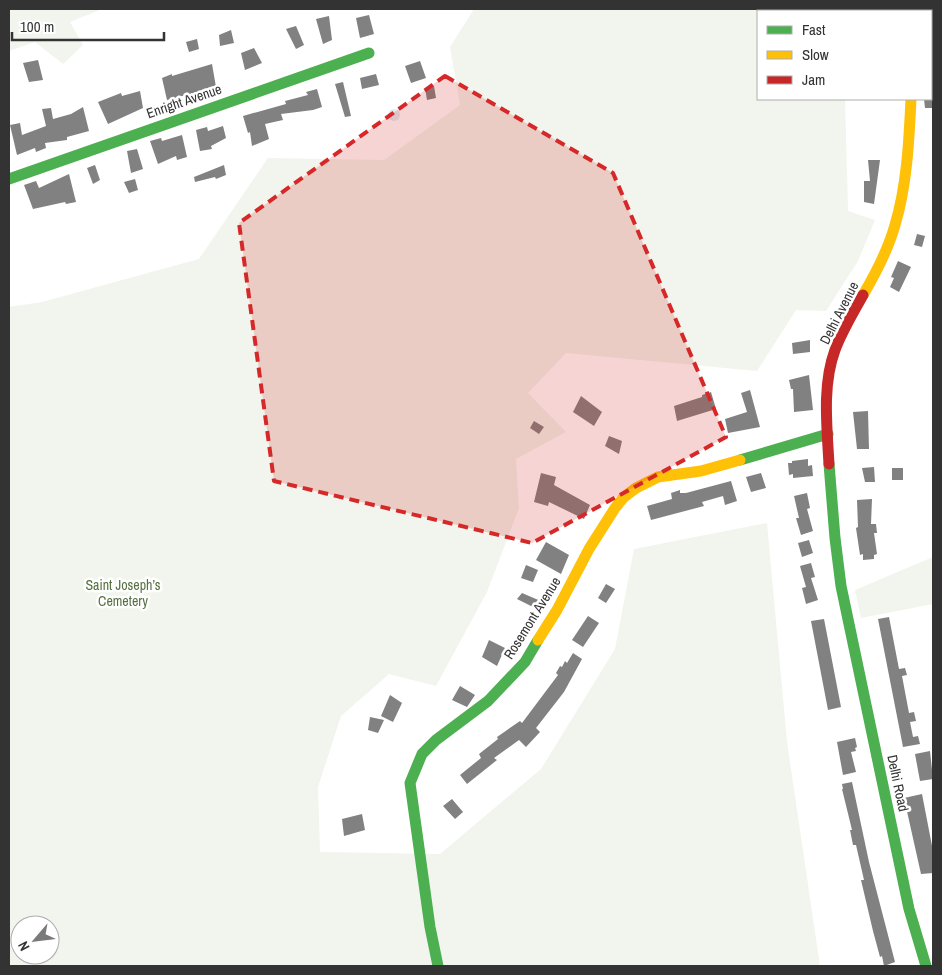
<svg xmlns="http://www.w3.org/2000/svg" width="942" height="975" viewBox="0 0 942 975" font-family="'Archivo Narrow',sans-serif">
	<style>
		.green { fill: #f1f5ed; fill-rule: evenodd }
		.water { fill: #ddebf3 }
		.building { fill: #818181 }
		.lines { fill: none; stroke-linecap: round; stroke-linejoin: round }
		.fast { stroke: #4caf50; stroke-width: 11 }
		.slow { stroke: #ffc107; stroke-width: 11 }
		.jam { stroke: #c62828; stroke-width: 11 }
		.marked { fill: #d62828; fill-opacity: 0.2; stroke: #d62828; stroke-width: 4; stroke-dasharray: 10 6; stroke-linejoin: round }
		.labels { text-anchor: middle; stroke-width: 5; stroke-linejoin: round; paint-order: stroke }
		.street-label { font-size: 14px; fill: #333; stroke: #fff }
		.park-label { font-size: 14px; fill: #56703f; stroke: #fff }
	</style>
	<rect width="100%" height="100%" fill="#fff"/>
	<path class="green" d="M9,9h93l-32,13 13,23 -20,19 -28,-22 -26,9z
		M474,9h369v2h-85v88h87l3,112 27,9 -17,41 -32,50 -30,-1 -39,61 -191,-18 -38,40 38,39 -50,27 3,49 -32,84 -51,94 -47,-12 -48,42 -23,71 2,65 120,2 101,-85 74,-120 19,-100 133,-26 20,219 33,224h-811v-659l33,-5 157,-43 69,-101 116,2 76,-55 -10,-58zM20,925h30v30h-30z
		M933,510v101v-7l-72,14 -6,-28 78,-33z"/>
	<path class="water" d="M388 115a6 6 0 1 1 12 0a6 6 0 1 1-12 0Z"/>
	<path class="building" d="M369,15l5,19 -14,4 -4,-20z
		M329,16l3,24 -9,4 -7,-25z
		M296,26l8,19 -8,4 -10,-20z
		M231,30l3,13 -14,3 -1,-11z
		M197,39l2,10 -10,3 -3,-10z
		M254,48l8,15 -17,7 -4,-17z
		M38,60l5,20 -14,2 -6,-19z
		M420,61l6,17 -15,5 -6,-17z
		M212,64l4,23 -49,13 -5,-22 10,-4v2z
		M376,74l3,11 -17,4 -2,-11z
		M343,82l8,34 -6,1 -10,-33z
		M434,86l2,12 -9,2 -2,-12z
		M317,89l5,18 -9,3 -32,4 2,6 -18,4 4,15 -17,7 -2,-14 -2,1 -5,-17 43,-12 -1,-3 23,-6 -2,-3z
		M140,91l3,17 -35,16 -10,-22 23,-9 1,3z
		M924,99h9v9h-8z
		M83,107l6,24 -22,6v3l-22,3 1,5 -10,4 -1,-4 -18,7 -7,-30 10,-2 2,12 24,-9 -4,-17 9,-1 2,11 18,-5z
		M223,126l3,12 -15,8 1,3 -12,2 -4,-21 11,-3 1,4z
		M182,135l5,22 -10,3 -1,-4 -18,8 -8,-23 11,-3 1,3z
		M137,149l6,20 -12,4 -4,-22z
		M868,160h12l-6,44 -10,-2v-21h6z
		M95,165l5,15 -7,4 -6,-16z
		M224,165l2,10 -10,4 -1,-2 -20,5 -1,-5z
		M69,174l7,28 -10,2 -1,-2 -32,7 -9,-24 12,-4 3,7z
		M135,179l3,11 -9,3 -5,-11z
		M917,234l8,2 -3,11 -8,-2z
		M898,261l13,6 -12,25 -9,-5 4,-9 -3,-1z
		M810,340v12l-17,2 -1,-11z
		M809,375l4,35 -19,2 -1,-23h-2l-2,-9z
		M750,390l10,37 -32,6 -3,-14 22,-7 -6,-19z
		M711,392l5,17 -39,12 -3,-15 28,-9v-2z
		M581,396l21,16 -8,14 -21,-14z
		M868,411l1,38h-12l-4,-37z
		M534,421l10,6 -5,7 -9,-6z
		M609,436l13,5 -3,13 -14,-8z
		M808,459v7l4,-1 1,11 -20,2v-4l-4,1 -1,-12h4v-2z
		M874,467l1,15h-10l-3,-14z
		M892,468h11v12h-11z
		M541,473l15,4 -2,8 36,20 -6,14 -35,-17 -1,4 -14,-4z
		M761,473l5,15 -15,4 -5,-15z
		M731,481l6,20 -12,4 -2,-9 -21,6 2,4 -53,14 -4,-14 25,-7 -1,-6 9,-3v3h6z
		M807,493l3,15 -3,1 6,22 -12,4 -5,-17h3l-5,-22z
		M872,499l-1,25h5l1,9h-3l3,21 -3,1v4l-11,1v-6l-3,1 -4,-27 2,-1 -1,-27z
		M809,540l4,13 -11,4 -4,-14z
		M546,542l23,13 -8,19 -25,-14z
		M811,563l4,14 -4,1 7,22 -12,4 -4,-16 4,-1 -6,-21z
		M526,565l12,5 -5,12 -12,-4z
		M606,584l9,5 -9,14 -8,-5z
		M522,593l21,9 -4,8 -22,-11z
		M588,616l11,7 -16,24 -11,-7z
		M889,617l10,52 6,-1 2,7 -5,1 7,37 5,-1 2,9 -6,1 3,15 5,-1 2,8 -17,3 -25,-128z
		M824,619l17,88 -13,3 -17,-89z
		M489,640l16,8 -8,18 -15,-9z
		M573,653l9,6 -18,33 -28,36 4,4 -14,15 -7,-7 -25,18 3,2 -30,24 -7,-9 21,-17 -2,-4 19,-15 -1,-2 23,-16 2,2 36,-48 -2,-2 4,-7 2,1 3,-6 2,2z
		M460,686l15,9 -8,12 -15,-7z
		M390,695l12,8 -9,19 -12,-6z
		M370,717l14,3 -6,13 -10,-3z
		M855,738l2,9 -2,1 1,3 -5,1 5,20 -13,3 -6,-33z
		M930,751l3,28 -13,2 -5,-27z
		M852,782l17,80 26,100 -11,4 -2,-10 -2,1 -7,-26 -12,-51h3l-8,-35h-3l-3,-15h2l-10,-41h1l-1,-5z
		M922,794l11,57v22l-12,1 -17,-76z
		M452,799l11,13 -8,7 -12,-13z
		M362,814l3,16 -21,6 -2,-17z"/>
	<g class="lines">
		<path class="fast" d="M913,9v2
			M9,179l360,-126
			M740,460l88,-26
			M829,464l6,74 6,48 68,323 17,57
			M438,966l-8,-39 -20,-144 12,-29 14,-14 52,-39 37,-39 13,-22"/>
		<path class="slow" d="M863,295c13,-22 25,-45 32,-70 12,-40 14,-84 16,-126
			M538,640l19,-30 32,-61 26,-41 9,-11 12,-9 22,-11 43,-6 39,-11"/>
		<path class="jam" d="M829,464c-2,-37 -7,-79 6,-114 7,-19 18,-37 28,-55"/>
	</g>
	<path class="marked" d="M445,76l168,97 113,264 -194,106 -258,-62 -35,-258z"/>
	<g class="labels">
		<g class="street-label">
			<text transform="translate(184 101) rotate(-19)" y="5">Enright Avenue</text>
			<text transform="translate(839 313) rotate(-63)" y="5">Delhi Avenue</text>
			<text transform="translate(532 618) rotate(-58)" y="5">Rosemont Avenue</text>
			<text transform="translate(898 783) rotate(78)" y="5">Delhi Road</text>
		</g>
		<g class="park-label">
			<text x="123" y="590">Saint Joseph’s<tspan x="123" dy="16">Cemetery</tspan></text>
		</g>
	</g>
	<rect width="942" height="975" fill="none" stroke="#333333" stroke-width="20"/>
	<rect x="757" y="10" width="175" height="90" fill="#ffffff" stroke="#adadad"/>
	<rect x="767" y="26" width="25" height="8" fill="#4caf50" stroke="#adadad"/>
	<text x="802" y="35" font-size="15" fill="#333333">Fast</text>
	<rect x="767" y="51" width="25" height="8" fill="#ffc107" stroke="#adadad"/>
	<text x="802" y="60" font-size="15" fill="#333333">Slow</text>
	<rect x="767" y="76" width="25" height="8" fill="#c62828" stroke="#adadad"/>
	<text x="802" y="85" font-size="15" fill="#333333">Jam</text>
	<g transform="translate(35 940) rotate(242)"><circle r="24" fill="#ffffff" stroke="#adadad"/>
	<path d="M0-4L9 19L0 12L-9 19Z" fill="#7a7a7a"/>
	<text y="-8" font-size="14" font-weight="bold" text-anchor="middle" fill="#333333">N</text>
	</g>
	<path d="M12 32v8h152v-8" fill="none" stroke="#333333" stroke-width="2.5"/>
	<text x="20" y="32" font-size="15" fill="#333333" stroke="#ffffff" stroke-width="4" paint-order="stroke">100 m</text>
</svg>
